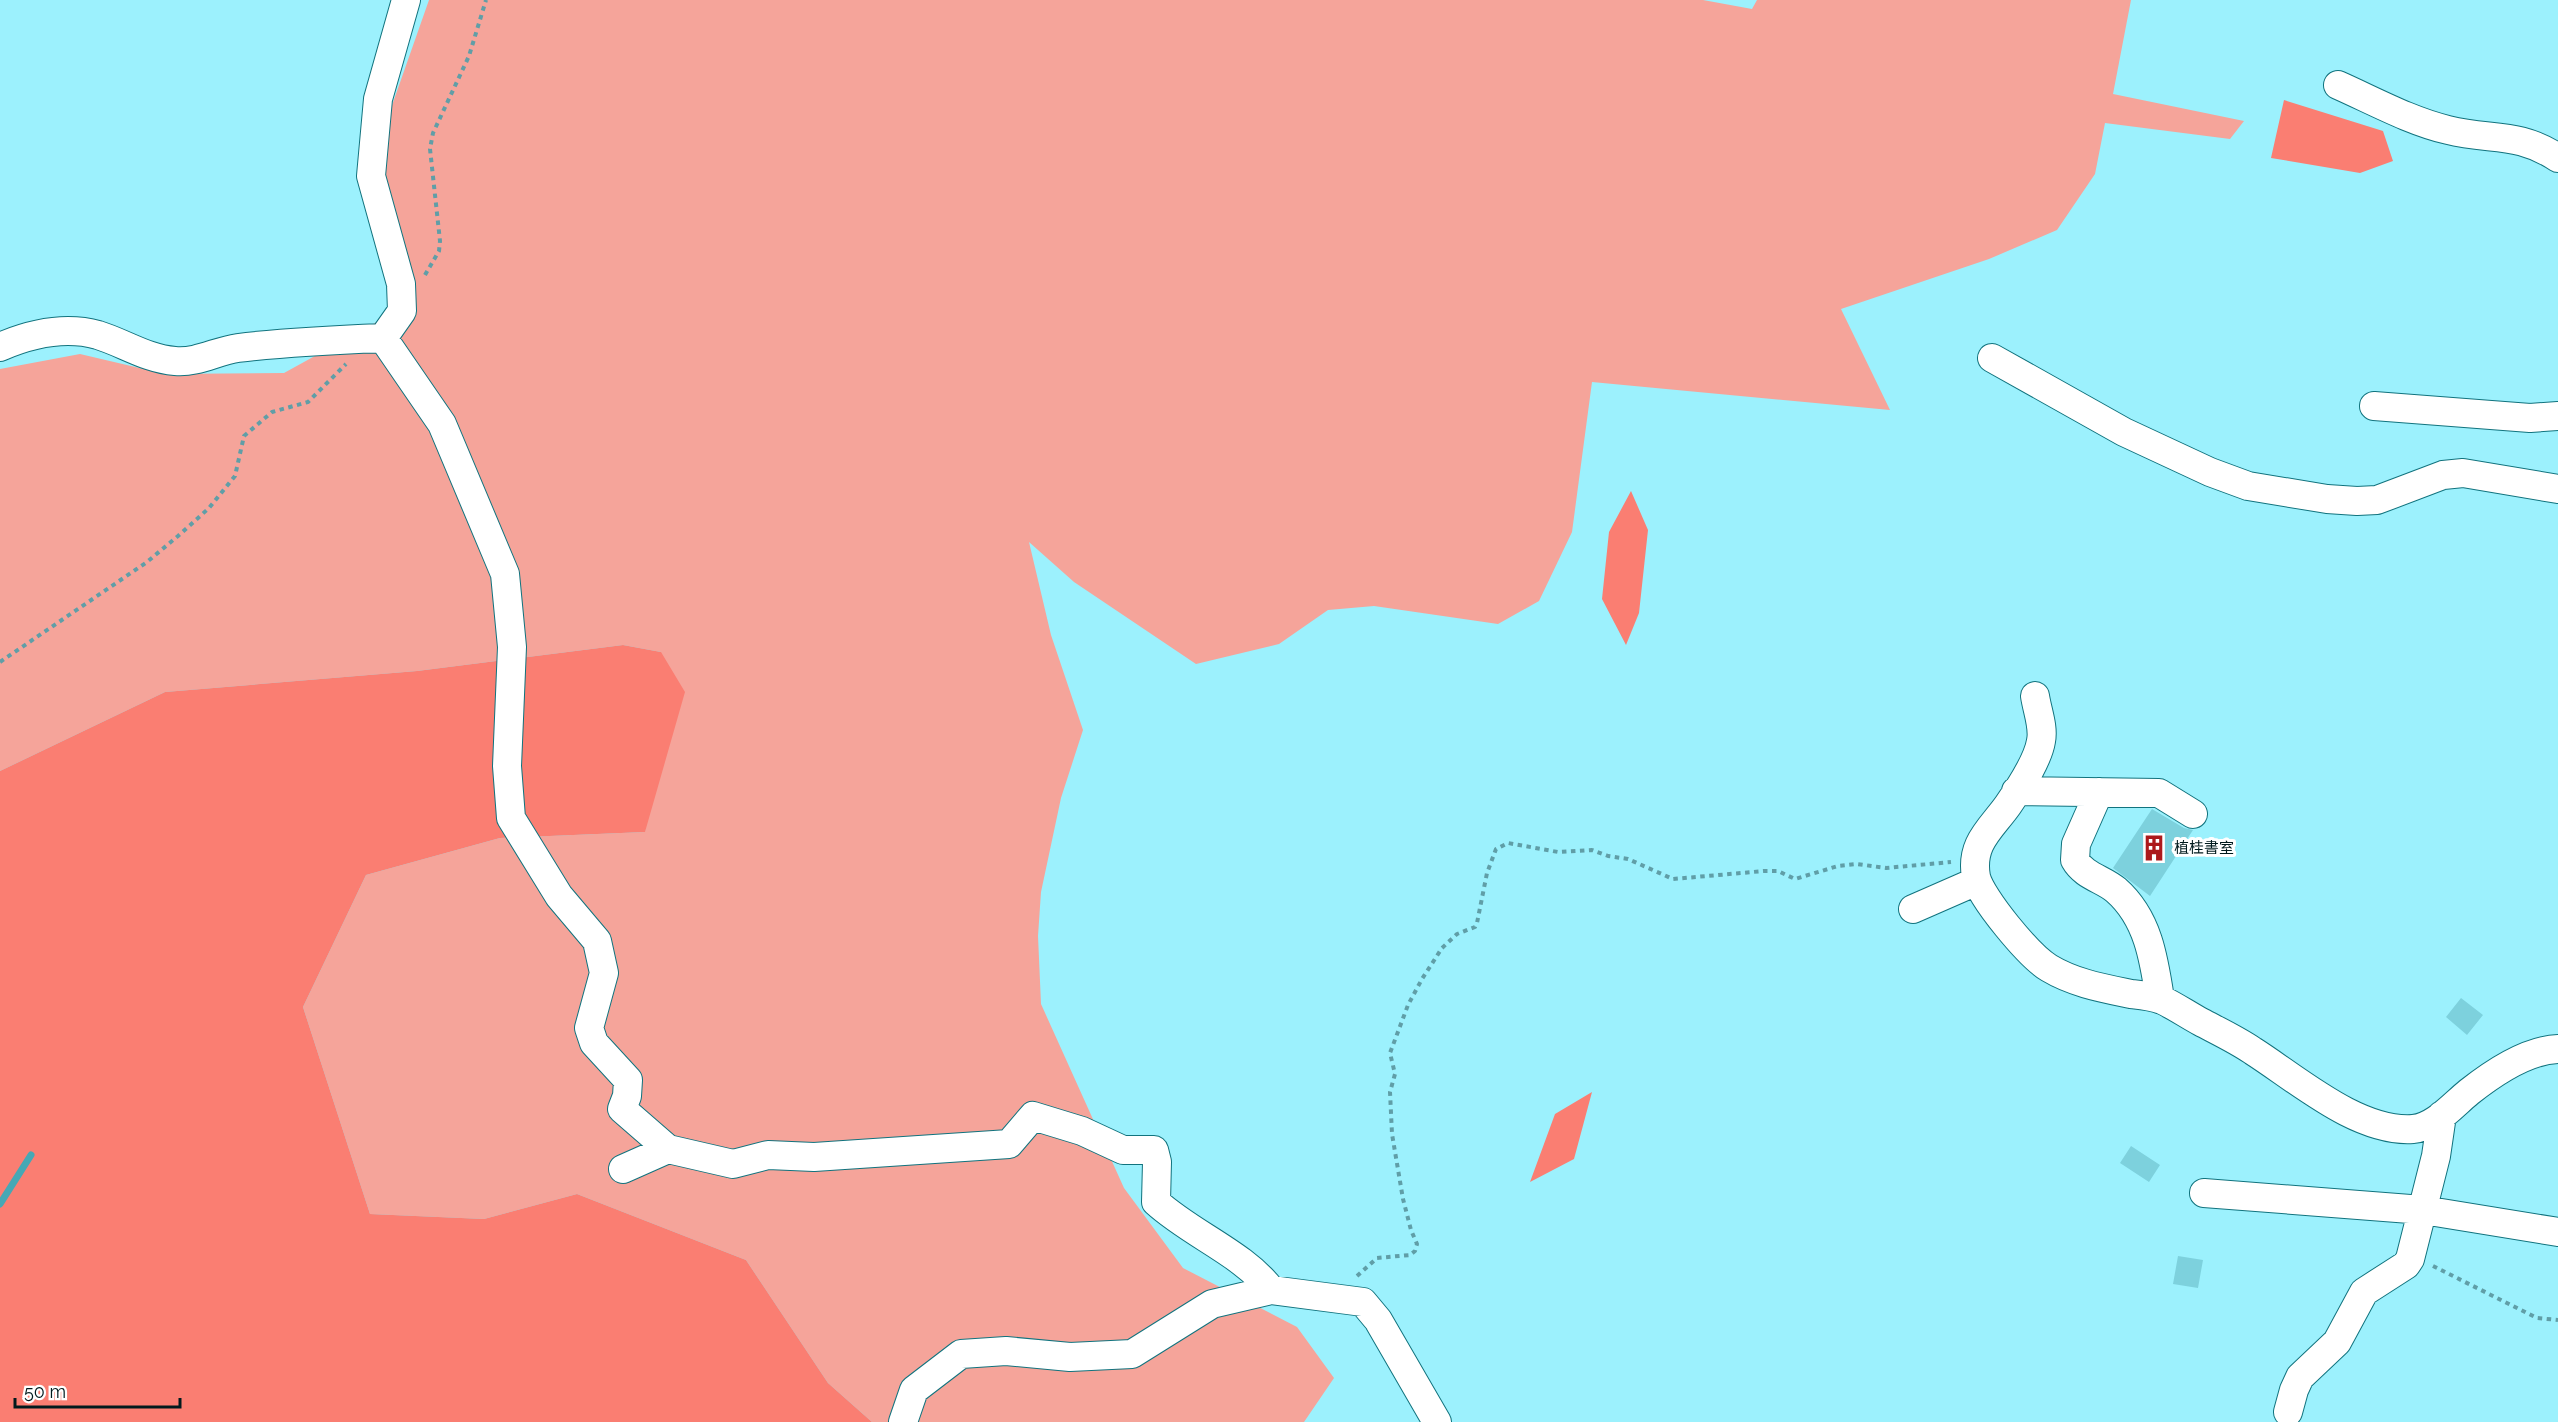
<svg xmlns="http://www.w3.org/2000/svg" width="2558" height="1422" viewBox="0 0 2558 1422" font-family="Raleway,'Noto Sans TC',sans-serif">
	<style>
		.green { fill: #f5a49a }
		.forest { fill: #fa7e72 }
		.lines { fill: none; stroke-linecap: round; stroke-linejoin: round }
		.stream { stroke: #46a8b5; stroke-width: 7 }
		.building { fill: #7dd1dd }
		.minor-casing { stroke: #11737e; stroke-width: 30 }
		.path { stroke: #609ea7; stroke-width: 4; stroke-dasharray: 4.5 4.5; stroke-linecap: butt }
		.minor { stroke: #fff; stroke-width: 28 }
		.labels { text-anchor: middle; stroke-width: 6; stroke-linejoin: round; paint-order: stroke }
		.poi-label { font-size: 15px; fill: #001a1d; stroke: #fff; text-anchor: start }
	</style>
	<rect width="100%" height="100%" fill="#9cf1fd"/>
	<path class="green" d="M429,0h1274l49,9 5,-9h374l-18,94 131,27 -14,18 -125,-16 -10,51 -38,56 -68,29 -148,50 49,101 -298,-28 -20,150 -33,69 -41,23 -124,-18 -46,4 -49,34 -83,20 -122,-82 -45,-40 22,93 32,95 -22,68 -20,94 -3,44 3,68 83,184 59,80 114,59 37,51 -30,44h-432l-44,-39 -82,-123 -169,-66 -93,25 -114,-5 -67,-207 63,-132 134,-37 145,-6 16,-180 -38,-7 -206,26 -252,21 -165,79v-402l80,-15 85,20 119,-1 109,-60 -16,-165z"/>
	<path class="forest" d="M2284,100l99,31 10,30 -33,12 -89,-15z
		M1631,491l17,39 -9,83 -13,32 -24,-46 7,-67z
		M623,645l38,7 24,40 -40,140 -145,6 -134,37 -63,132 67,207 114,5 93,-25 169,66 82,123 44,39h-872v-651l165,-79 252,-21z
		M1592,1092l-18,67 -44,23 25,-68z"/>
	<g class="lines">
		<path class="stream" d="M0,1204l31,-49"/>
	</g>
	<path class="building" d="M2152,809l32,19 9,2 -43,66 -37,-28z
		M2461,998l22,17 -16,20 -21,-18z
		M2131,1146l29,19 -11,17 -29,-19z
		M2178,1256l25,4 -5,28 -25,-4z"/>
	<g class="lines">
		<g class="minor-casing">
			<path id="minor" d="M2338,85c36,16 72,36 110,45 43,11 69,1 110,28
				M383,338l19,-27 -1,-27 -30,-108 7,-77 28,-99
				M0,347c30,-13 65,-21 98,-12 26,8 49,24 77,26 23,2 41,-10 63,-13 48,-6 96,-8 145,-10l59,86 63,150 7,73 -5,119 4,52 48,78 38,45 7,32 -15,55 5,15 34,37 -1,16 -5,13 46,40 65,15 35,-9 46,2 195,-13 24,-28 49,15 41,19h31l3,12 -1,40c35,32 88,52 115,88l92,12 15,18 59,102
				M1992,358l132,74 86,40 38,14 79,13 30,2 20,-1 66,-25 20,-2 95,16
				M2374,406l156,12 28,-2
				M2035,696c2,14 9,31 6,45 -3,19 -22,48 -33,64 -17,24 -38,38 -32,72 5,21 53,79 73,91 25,15 53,20 82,26 9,1 21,2 31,6 13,6 26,15 39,22 17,9 36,18 52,29 44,28 105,82 160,78 22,-2 40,-24 56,-37 24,-19 58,-42 89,-43
				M2016,791l143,2 34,21
				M2099,792l-23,52 -1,16c9,16 28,19 41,30 32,28 38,69 44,109
				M1913,909l64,-28
				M623,1169l45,-20
				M2204,1193l219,17 135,22
				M2288,1412l6,-22 6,-13 37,-35 27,-50 42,-27 4,-6 26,-103 6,-41
				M903,1422l11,-32 47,-36 45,-3 64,6 62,-3 80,-50 59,-14"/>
		</g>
		<path class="path" d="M425,275l14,-24 1,-10 -10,-92 3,-16 36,-77 17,-56
			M0,662l147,-100 31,-26 31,-28 26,-32 9,-40 28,-24 36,-10 38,-38
			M2433,1266l104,52 21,2
			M1357,1276l20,-18 33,-3 5,-4 2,-7 -6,-14 -8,-31 -11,-65 -2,-42 5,-18 -5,-21 18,-48 14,-26 20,-31 15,-14 18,-7 2,-4 10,-50 9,-24 12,-6 50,9 34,-2 16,6 20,3 45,20 91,-8h14l17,8 43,-13 19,-2 29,4 65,-6"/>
		<use href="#minor" class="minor"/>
	</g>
	<defs>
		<g id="building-bare" transform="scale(2.07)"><path d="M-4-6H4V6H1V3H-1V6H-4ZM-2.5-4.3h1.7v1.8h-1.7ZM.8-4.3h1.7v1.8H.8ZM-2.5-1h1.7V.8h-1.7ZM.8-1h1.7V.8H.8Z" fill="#ac191b" stroke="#fff" stroke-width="2.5" paint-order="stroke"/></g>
	</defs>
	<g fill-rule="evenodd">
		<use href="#building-bare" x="2154" y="848"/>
	</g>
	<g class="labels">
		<g class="poi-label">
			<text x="2174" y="853">植桂書室</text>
		</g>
	</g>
	<path d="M15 1398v9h165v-9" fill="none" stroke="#001a1d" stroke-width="3"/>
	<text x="24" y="1398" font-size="18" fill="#001a1d" stroke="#ffffff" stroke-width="4.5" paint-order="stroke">50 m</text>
</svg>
